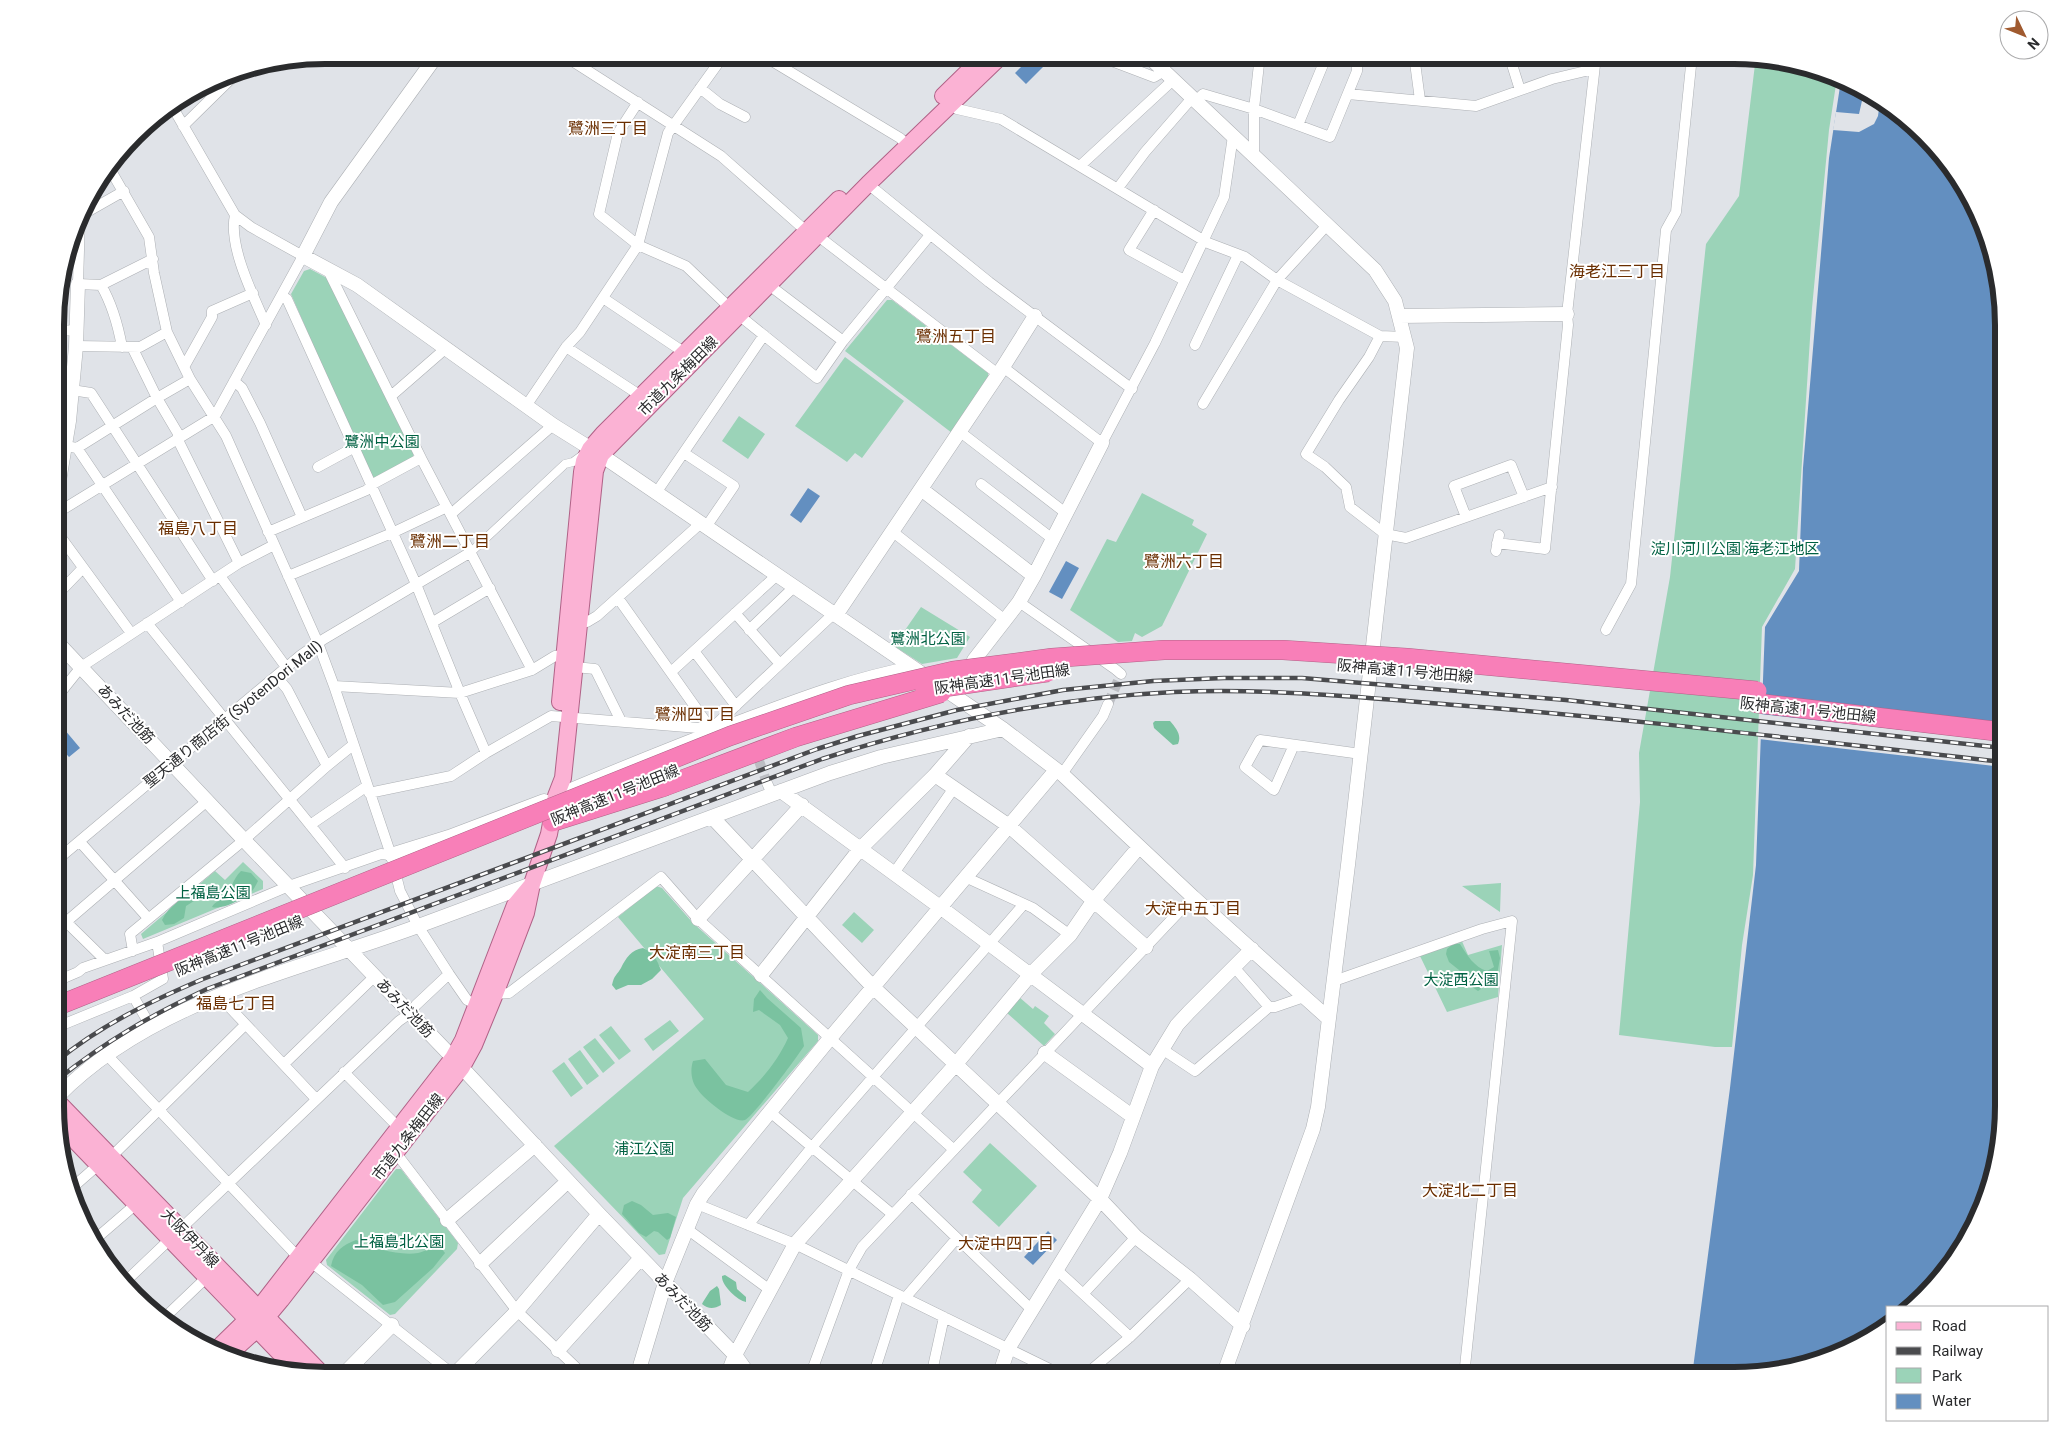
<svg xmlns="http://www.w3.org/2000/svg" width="2059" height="1431" viewBox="0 0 2059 1431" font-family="Roboto,'Noto Sans JP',sans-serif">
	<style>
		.green { fill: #9bd3b8 }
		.forest { fill: #7ac2a0 }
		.water { fill: #638fc0 }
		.pier { fill: #e0e3e8 }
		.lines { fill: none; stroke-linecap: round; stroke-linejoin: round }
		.minor-tunnel { stroke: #bcbec3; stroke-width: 10; stroke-dasharray: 10 5; stroke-linecap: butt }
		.pedestrian-casing { stroke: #adb0b4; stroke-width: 9 }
		.minor-casing { stroke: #adb0b4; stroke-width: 11 }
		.tertiary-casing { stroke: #adb0b4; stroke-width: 15 }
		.primary-casing { stroke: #b06287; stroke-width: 18 }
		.motorway-casing { stroke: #b06287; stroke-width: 20 }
		.pedestrian { stroke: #fff; stroke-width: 8 }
		.minor { stroke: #fff; stroke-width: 10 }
		.tertiary { stroke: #fff; stroke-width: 14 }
		.primary { stroke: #fbb2d4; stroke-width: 16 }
		.motorway { stroke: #f87fb8; stroke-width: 19 }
		.rail-casing { stroke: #4a4b4e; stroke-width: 4.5 }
		.rail { stroke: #fff; stroke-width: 2.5; stroke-dasharray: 8; stroke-linecap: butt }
		.motorway-bridge-casing { stroke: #b06287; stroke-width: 20; stroke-linecap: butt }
		.motorway-bridge { stroke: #f87fb8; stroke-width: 19 }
		.labels { text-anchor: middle; stroke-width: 4; stroke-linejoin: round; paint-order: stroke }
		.street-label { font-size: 15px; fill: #2a2b2d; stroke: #fff }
		.park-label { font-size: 15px; fill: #006142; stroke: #fff }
		.neighbourhood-label { font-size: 16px; fill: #6a2e00; stroke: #fff }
		.rim { fill: none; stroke: #2a2b2d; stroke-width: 6 }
	</style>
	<rect width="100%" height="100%" fill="#e0e3e8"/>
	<path class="green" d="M1756,56l65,13 16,9 -8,52 -17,178 -17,261 -33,58 -9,248 -11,70 -10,102h-17l-96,-12 21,-233 -1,-49 31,-176 36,-333 33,-48z
		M310,269l17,9 87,175 -1,4 -38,21 -5,-2 -79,-182 13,-23z
		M887,300h5l96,73v5l-36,55 -107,-82z
		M845,357l59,44 -42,57 -7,-5 -8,9 -52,-36z
		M739,416l26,18 -17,25 -26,-18z
		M1142,493l52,27 -2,5 15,9 -45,92 -20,11 -7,-4 -3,8 -14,1 -48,-32 37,-71 9,3z
		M921,607l49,30 -13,21 -35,6 -28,-18z
		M243,862l20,19v8l-120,50 -2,-5 74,-63 10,9z
		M1501,883l-1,29 -38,-26z
		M656,886l6,2 31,35 125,112v6l-135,157 -18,56 -6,1 -105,-109 150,-127 -86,-102z
		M854,912l20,18 -12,13 -20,-18z
		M1461,939l7,16 34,-10 -4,52 -51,15 -27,-56z
		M1019,997l14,12 2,-3 14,10 -5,7 11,11 -11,12 -37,-33z
		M670,1020l9,11 -26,20 -9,-12z
		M611,1026l20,25 -12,9 -20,-25z
		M595,1038l20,25 -12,10 -20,-26z
		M580,1050l19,26 -12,9 -19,-26z
		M564,1062l19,26 -12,9 -19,-26z
		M990,1143l47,43 -38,41 -27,-25 10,-12 -19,-18z
		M396,1169h5l57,74 -1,6 -62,65 -5,1 -63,-50 -1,-5z"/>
	<path class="forest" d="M1155,721h15c6,7 12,14 8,23l-5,1 -19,-17 -1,-5z
		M241,871l10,2 7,8c-2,4 -4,8 -7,11 -8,7 -28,18 -39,15 3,-6 9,-6 13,-10 7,-8 7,-17 16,-26z
		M195,890l7,6 -16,10 -2,12 -10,6 -9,1 -3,-5c7,-14 20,-22 33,-30z
		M1453,944h7c7,11 14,23 27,27l7,-4 -5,-16 9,-1 2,8 -4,23 -6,4 -6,-5h-2l2,7 -6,4 -6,-4 -13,-17 -10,-8 -3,-8 1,-5z
		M643,948c11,5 14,12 18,22l-9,9 -11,6h-13l-12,5 -4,-5c2,-10 5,-10 9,-17 5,-10 10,-18 22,-20z
		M760,990l7,8 34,30 3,18c-7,11 -51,71 -59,74 -11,4 -41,-21 -47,-30 -7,-8 -8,-20 -5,-29l12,-2 21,26 22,7c17,-16 30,-32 40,-54l-8,-13 -21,-15 -6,2 1,-13z
		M632,1201l9,4 12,10 15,-2 8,4 -6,21 -3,2 -9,-8 -4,-1 -8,6 -7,-4 -17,-19 2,-9z
		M356,1240c17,8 43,16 62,13 9,-2 13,-6 23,-5l4,5 -12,15 -38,34 -12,3 -21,-20 -31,-19c3,-15 12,-21 25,-26z
		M725,1275l11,7 1,7 9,8v5c-8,-1 -25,-17 -24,-26z
		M717,1286l2,3 2,16c-7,4 -13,4 -19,-1l1,-2 7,-11z"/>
	<path class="water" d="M1033,55h12l5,5 -24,24 -11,-11z
		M1841,80l57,31 70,79 27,64 8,53v817l-13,69 -42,77 -34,37h-26v19c-12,7 -23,17 -35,23 -51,23 -106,27 -161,27l38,-288 26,-223 9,-238 34,-56 4,-103 26,-310z
		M808,488l12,8 -19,27 -11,-8z
		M1066,561l13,7 -17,31 -13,-7z
		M59,723l21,25 -11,9 -12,-13z
		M1048,1231l9,9 -24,25 -9,-8z"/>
	<path class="pier" d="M1864,92l16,9 -2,15 -4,8 -15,8 -26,-2 3,-18 23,2z
		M1760,714l243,27v26l-244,-28z"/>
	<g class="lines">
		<path class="minor-tunnel" d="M1108,704l13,-30
			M759,761l8,22"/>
		<g class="pedestrian-casing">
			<path id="pedestrian" d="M471,552l94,-88 8,-2 11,-8"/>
		</g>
		<g class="minor-casing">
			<path id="minor" d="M563,55l158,101 85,75 12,5 180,138
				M762,55l138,83 8,8
				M1096,55l58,22 10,-6
				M1302,55l23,6
				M1414,55l6,45
				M1509,55l11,35
				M1159,67l10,-12
				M700,88l20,16 25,13
				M1348,94l128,12 76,-27 42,-10
				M1196,101l7,-7 51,15 76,28 27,-66v-16
				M638,102l-20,31 -19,81 39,31 48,21 44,42 87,70 26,-37 87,-106
				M951,104l6,5 44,10 207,124 37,14 32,23 103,56 25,1
				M1298,125l29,-70
				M183,126l55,-54
				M1254,155v-46l6,-54
				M1081,165l92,-85
				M110,169l39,68 5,36 13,59 23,47 36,57 92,207 16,43 57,169 9,36 18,35 31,48 18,26 9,4
				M868,184l121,98 143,107
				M1118,188l27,-36 47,-54
				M1154,210l-25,40 55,30
				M235,215c-7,31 18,80 31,110
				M80,216l-2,68 23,1 52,-26
				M80,216l44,-25
				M328,270l93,188 111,212
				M101,285c11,19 17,40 21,62
				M769,285l74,56
				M281,296l6,3 129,285 44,109 26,60
				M603,298l82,55
				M57,331l20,-1
				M1380,336l-11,21 -30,43 -33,54 19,13 21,20 4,20 35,27 21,4 146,-51
				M1195,345l43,-90
				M76,346l64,1 27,-15
				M132,347l25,51 23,39
				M566,347l75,49
				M184,367l28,-50v-6l41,-18
				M1003,367l99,76 53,-100 69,-146 9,-61
				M234,381l8,7 18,35 42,94
				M72,390l19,3 122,188
				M391,396l54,-47
				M1203,404l74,-124 51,-56
				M526,406l40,-59 14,-15 58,-87 30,-112 56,-78
				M959,431l108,83
				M177,438l62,125
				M71,447l6,1 80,-50 33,-19
				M77,448l104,154
				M684,453l50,33 -28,41
				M318,467l35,-19
				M981,484l73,56
				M656,493l108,-158
				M57,513l158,-97 88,-160 -52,-29 -16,-12 -63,-109
				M451,514l102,-89
				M1466,517l-12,-31 57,-21 13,32
				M57,532l74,101
				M268,532l99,-42 4,-5 50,-27
				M893,532l112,88
				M1497,543l48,6 23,-224 -1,-11 29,-258
				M1496,551l3,-16
				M220,576l66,91
				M288,576l104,-43 55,-26
				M57,595l26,-27
				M618,598l95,134
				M1019,602l96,67 6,5
				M735,613l45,51
				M579,618l8,4 10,-6 104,-93
				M433,622l57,-34
				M147,623l198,245
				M749,630l45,-43
				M1606,630l25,-46 35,-354 10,-18 16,-156
				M694,651l42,55
				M575,667l20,2 26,52
				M671,672l106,-97
				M276,676l11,13 40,77
				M334,686l126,7 72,-23 23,-14 9,-1
				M57,697l24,-30 158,-104 35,-18
				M1294,745l-20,45 -29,-23 15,-27 101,14
				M1062,774l41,-58 5,-12
				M767,783l5,11
				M369,793l82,-17 35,-23 65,-37 160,13 118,-111 7,-3
				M310,825l57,-39
				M80,842l68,76
				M57,860l244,-205 23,-16 147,-87
				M894,873l60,-85
				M965,877l68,31 37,27
				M57,913l47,46
				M66,922l141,-121
				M133,951l-3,-17 114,-94 83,-74 26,-21
				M1234,967l35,40h6l29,-10
				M57,981l21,-9 5,-4 74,-26 132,-56 92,-32 10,1
				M1334,981l148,-52 30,-8 -48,455
				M495,994l14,-1 152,-116 37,42 255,230
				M133,996l18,31
				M219,996l97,103
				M57,1027l76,-31 30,-17 -6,-37
				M1162,1049l33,22 74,-64
				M107,1055l192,203
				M284,1064l90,-87
				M344,1072l56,57
				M770,1112l122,102
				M396,1153l121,158 68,65
				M112,1156l133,-131
				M73,1187l24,-21
				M911,1194l121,116
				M697,1204l98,40 269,132
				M748,1225l64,-78 212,-243
				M687,1229l83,61
				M92,1242l43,-37
				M311,1262l143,113
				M1056,1269l74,68
				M126,1281l273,-260 10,-7 7,-9 33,-31
				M1084,1293l52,-56
				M905,1298l52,-60
				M161,1321l45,-43
				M810,1376l39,-106 13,-23 331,-350
				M873,1376l26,-81
				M931,1376l13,-59
				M1084,1376l46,-39 60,-58"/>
		</g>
		<g class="tertiary-casing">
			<path id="tertiary" d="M437,55l-106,147 -28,54 54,29 196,140 48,30 402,274 59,45 131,123 136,122
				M1147,55l228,215 20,31 12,47 -59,517 -30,242 -5,22 -90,247
				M1399,316l168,-2
				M921,489l113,87
				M57,493l12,-72 7,-75 2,-62
				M836,615l167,-248 32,-51
				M57,642l187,198 209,218 146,156 136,141 15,21
				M974,660l45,-58 15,-26 68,-133
				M935,775l74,51 137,121
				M781,791l159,116 212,159
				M564,793c59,-25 119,-49 179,-72 56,-21 111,-42 170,-53
				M712,817l161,170 227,212 36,38 54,42 53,47
				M391,855l58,-18 95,-36
				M698,919l104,-114
				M761,975l99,-126 75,-74 34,-39
				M1045,1053l87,63
				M57,1097c96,-98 240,-126 364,-172 137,-50 272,-102 409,-152l51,-16 122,-28
				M447,1220l88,-75
				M481,1263l87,-82
				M558,1350l83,-92
				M343,1375l49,-50
				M454,1375l63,-64 82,-97
				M637,1376l28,-93 32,-79 6,-10 128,-157 225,-267
				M727,1376l8,-21 60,-111 161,-180 75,-90 39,-39 24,-35 45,-53
				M999,1376l9,-27 92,-150 20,-46 32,-87 25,-41 12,-13 63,-63"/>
		</g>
		<g class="primary-casing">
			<path id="primary" d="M943,96l42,-41
				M560,702l22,-230 2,-11 6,-12 13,-15 236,-235
				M57,1101l266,274
				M57,1122l243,252
				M216,1350l43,-42 194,-250 10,-18 52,-135 15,-18
				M227,1356l29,-26 25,-30 181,-233 12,-22 21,-51 31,-81 6,-29 17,-50 7,-38 7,-18 32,-307 6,-16 267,-271 134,-129"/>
		</g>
		<g class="motorway-casing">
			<path id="motorway" d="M1756,703l247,29
				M552,822l111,-35"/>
		</g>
		<use href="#pedestrian" class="pedestrian"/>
		<use href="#minor" class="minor"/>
		<use href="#tertiary" class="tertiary"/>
		<use href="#primary" class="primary"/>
		<use href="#motorway" class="motorway"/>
		<g class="rail-casing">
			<path id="rail" d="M57,1061c44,-36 94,-60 146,-82l614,-230 41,-13 99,-26 106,-20 90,-9 71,-3h78l264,22 437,48
				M57,1080c49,-39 94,-65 150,-91l615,-230c114,-37 231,-61 352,-67 94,-4 187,5 281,13 183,14 366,37 548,57"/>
		</g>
		<use href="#rail" class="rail"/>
		<g class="motorway-bridge-casing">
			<path id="motorway-bridge" d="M925,690l123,-18
				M663,787l133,-50 145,-44
				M57,1006l673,-270 119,-41 104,-24 99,-13 112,-8h119l124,8 350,33"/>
		</g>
		<use href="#motorway-bridge" class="motorway-bridge"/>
	</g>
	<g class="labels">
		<g class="street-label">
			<text transform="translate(678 376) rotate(-45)" y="5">市道九条梅田線</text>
			<text transform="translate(1405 671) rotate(5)" y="5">阪神高速11号池田線</text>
			<text transform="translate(1002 679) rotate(-8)" y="5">阪神高速11号池田線</text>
			<text transform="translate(1808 710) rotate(6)" y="5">阪神高速11号池田線</text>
			<text transform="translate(126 714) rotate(47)" y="5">あみだ池筋</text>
			<text transform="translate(233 714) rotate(-39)" y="5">聖天通り商店街 (SyotenDori Mall)</text>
			<text transform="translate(615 795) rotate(-22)" y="5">阪神高速11号池田線</text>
			<text transform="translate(239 946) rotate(-22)" y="5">阪神高速11号池田線</text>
			<text transform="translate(405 1008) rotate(46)" y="5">あみだ池筋</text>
			<text transform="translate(408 1137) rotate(-52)" y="5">市道九条梅田線</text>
			<text transform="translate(190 1238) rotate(46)" y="5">大阪伊丹線</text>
			<text transform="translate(683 1302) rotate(46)" y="5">あみだ池筋</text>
		</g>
		<g class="park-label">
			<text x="382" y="447">鷺洲中公園</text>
			<text x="1735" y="554">淀川河川公園 海老江地区</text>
			<text x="928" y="644">鷺洲北公園</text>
			<text x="213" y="898">上福島公園</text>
			<text x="1461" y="985">大淀西公園</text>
			<text x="644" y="1154">浦江公園</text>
			<text x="399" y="1247">上福島北公園</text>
		</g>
		<g class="neighbourhood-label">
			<text x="608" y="134">鷺洲三丁目</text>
			<text x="1617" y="277">海老江三丁目</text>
			<text x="956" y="342">鷺洲五丁目</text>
			<text x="198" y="534">福島八丁目</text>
			<text x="450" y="547">鷺洲二丁目</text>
			<text x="1184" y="567">鷺洲六丁目</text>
			<text x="695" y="720">鷺洲四丁目</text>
			<text x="1193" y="914">大淀中五丁目</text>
			<text x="697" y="958">大淀南三丁目</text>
			<text x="236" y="1009">福島七丁目</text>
			<text x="1470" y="1196">大淀北二丁目</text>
			<text x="1006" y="1249">大淀中四丁目</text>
		</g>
	</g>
	<path d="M0 0H2059V1431H0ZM325 64H1734A261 261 0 0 1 1995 325V1106A261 261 0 0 1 1734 1367H325A261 261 0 0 1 64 1106V325A261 261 0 0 1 325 64Z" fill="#fff" fill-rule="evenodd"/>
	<path class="rim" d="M325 64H1734A261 261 0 0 1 1995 325V1106A261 261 0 0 1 1734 1367H325A261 261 0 0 1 64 1106V325A261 261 0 0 1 325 64Z"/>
	<rect x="1886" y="1306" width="162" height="115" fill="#ffffff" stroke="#aaaaab"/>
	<rect x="1896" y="1322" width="25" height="8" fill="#fbb2d4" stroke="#aaaaab"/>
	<text x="1932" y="1331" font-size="15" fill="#2a2b2d">Road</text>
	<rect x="1896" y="1347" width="25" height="8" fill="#4a4b4e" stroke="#aaaaab"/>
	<text x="1932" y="1356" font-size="15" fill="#2a2b2d">Railway</text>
	<rect x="1896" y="1368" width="25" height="15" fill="#9bd3b8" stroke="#aaaaab"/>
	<text x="1932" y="1381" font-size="15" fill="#2a2b2d">Park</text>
	<rect x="1896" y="1394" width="25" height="15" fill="#638fc0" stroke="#aaaaab"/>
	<text x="1932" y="1406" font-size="15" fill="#2a2b2d">Water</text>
	<g transform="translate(2024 35) rotate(133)"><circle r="24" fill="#ffffff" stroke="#aaaaab"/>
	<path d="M0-4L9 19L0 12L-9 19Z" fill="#a05a2f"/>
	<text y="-8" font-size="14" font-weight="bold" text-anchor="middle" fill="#2a2b2d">N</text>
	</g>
</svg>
